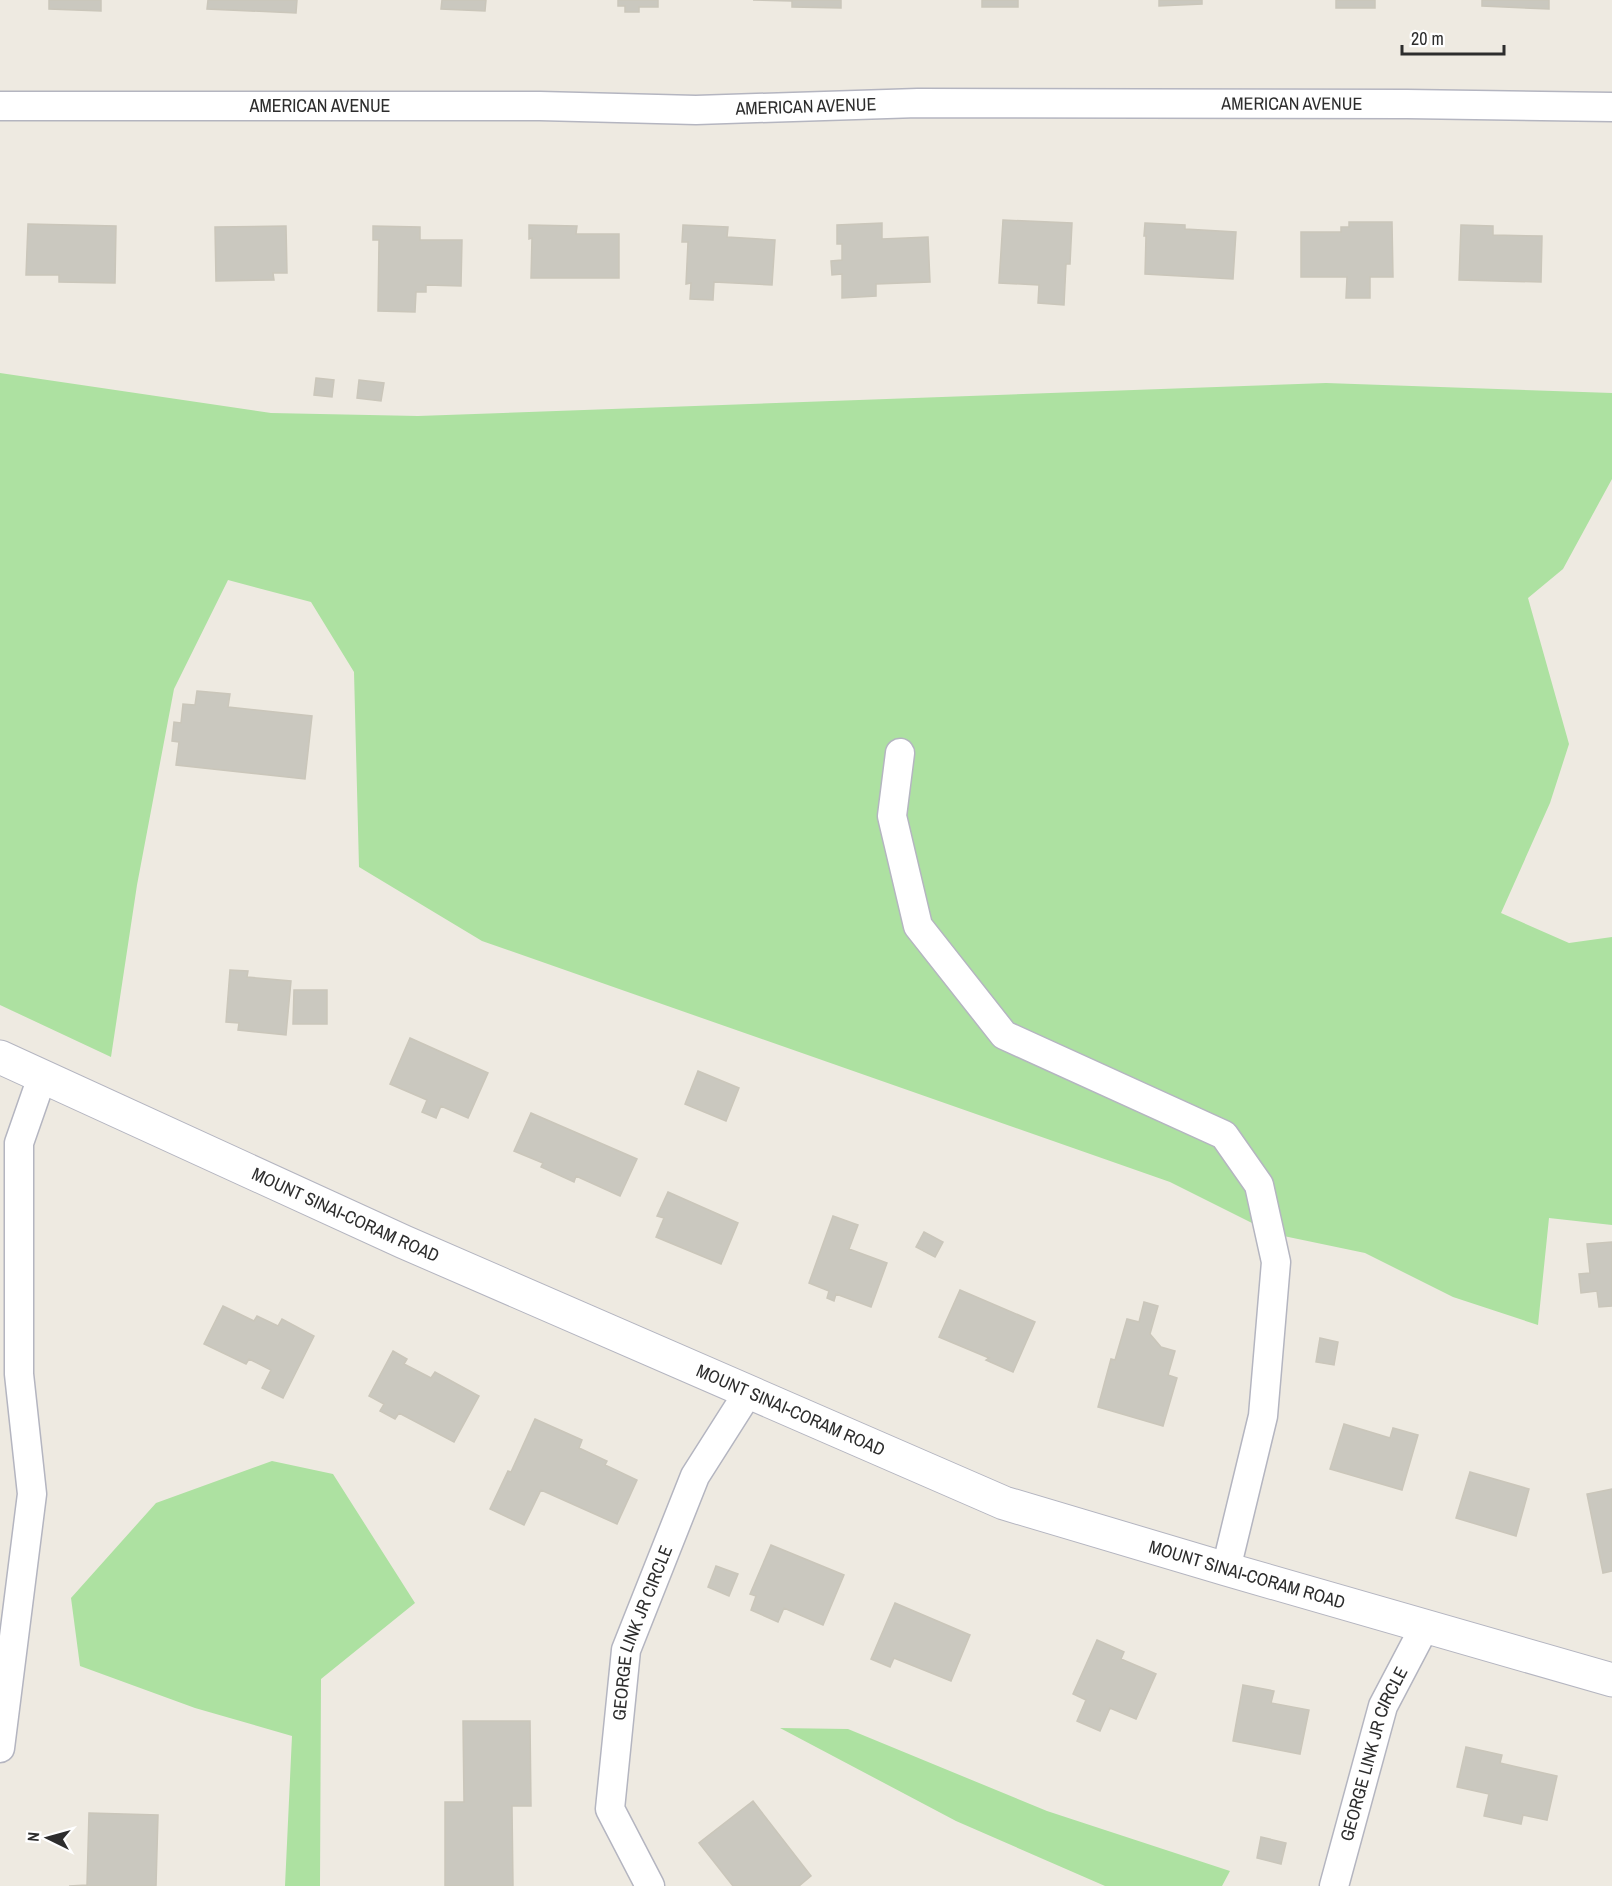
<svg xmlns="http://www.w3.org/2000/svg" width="1612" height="1886" viewBox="0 0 1612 1886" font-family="'Archivo Narrow',sans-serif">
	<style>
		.green { fill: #ade1a1 }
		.building { fill: #cac8bf; stroke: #cac6ba; stroke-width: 1.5 }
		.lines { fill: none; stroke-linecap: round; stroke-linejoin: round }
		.minor-casing { stroke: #b4b5c0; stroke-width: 31 }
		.secondary-casing { stroke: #b4b5c0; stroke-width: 35 }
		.minor { stroke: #fff; stroke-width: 28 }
		.secondary { stroke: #fff; stroke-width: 33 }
		.labels { text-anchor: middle; stroke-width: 4.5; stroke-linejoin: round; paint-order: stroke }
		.street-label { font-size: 18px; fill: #2d2d2d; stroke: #fff }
	</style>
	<rect width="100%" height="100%" fill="#eeeae1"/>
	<path class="green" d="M0,373l271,40 147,3 908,-33 286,10v86l-49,90 -35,29 41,146 -19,59 -49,110 68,30 43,-6v288l-63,-7 -11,107 -85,-28 -88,-44 -91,-19 -104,-52 -688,-241 -123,-74 -5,-195 -43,-70 -83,-22 -54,109 -37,196 -26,172 -111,-52z
		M272,1461l61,13 82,129 -94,76 -1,207h-35l7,-150 -97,-28 -115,-42 -9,-68 85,-95z
		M780,1728l68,1 199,82 183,60 -8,15h-117l-149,-65z"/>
	<path class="building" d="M49,0h52v11l-52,-2z
		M208,0h89l-1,13 -89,-4z
		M442,0h44l-1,11 -44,-2z
		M618,0h40v7h-19v5h-14v-6h-7z
		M753,0h88v8l-49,-1v-6z
		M982,0h36v7h-36z
		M1159,0h43v4l-43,2z
		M1336,0h39v8h-39z
		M1482,0h67v9l-67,-3z
		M1003,220l69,3 -2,41h-4l-2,41 -26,-2 1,-18 -40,-2z
		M1349,222h43l1,55h-23v21h-24l1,-21h-46v-45h40v-5h8z
		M882,223v16l46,-2 2,45 -54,2v12l-34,2v-24l-10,1 -1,-14 11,-1v-16h-5v-19z
		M1145,223l40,2v4l51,3 -3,47 -88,-5 1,-38h-2z
		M28,224l88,2 -1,57 -56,-1v-7h-33z
		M529,225l48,1 -1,8h43v44h-88l1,-40 -3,1z
		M683,225l45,2 -1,10 48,3 -3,45 -58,-3 -1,18 -23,-1 1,-16 -5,1 2,-42h-6z
		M1461,225l32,1v9l49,1 -1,46 -82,-2z
		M286,226l1,47h-14l1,7 -58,1 -1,-54z
		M373,226l47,1v13h42l-1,46 -35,-1v7h-10l-1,20 -37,-1 1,-71h-6z
		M316,378l18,2 -2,17 -18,-2z
		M359,380l25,3 -3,18 -24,-3z
		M197,691l33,3 -2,13 84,9 -7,63 -129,-14 3,-23 -7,-1 2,-19 7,1 2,-19 12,1z
		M230,970l18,1 -1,6 44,4 -5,54 -48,-5 1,-7 -13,-1z
		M294,990h33v34h-34z
		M410,1038l78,35 -20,45 -27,-12 -5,12 -14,-6 5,-12 -37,-16z
		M698,1071l41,17 -13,33 -41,-17z
		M531,1113l106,46 -17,37 -44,-20 -2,6 -33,-15 2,-4 -29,-12z
		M668,1192l70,31 -17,41 -65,-27 8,-19 -7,-2z
		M833,1216l25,9 -9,24 38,14 -16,44 -35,-13 -2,7 -7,-3 2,-7 -20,-8z
		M924,1232l19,10 -8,15 -19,-10z
		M1612,1242v64l-13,1 -2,-16 -16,2 -2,-19 11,-1 -3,-29z
		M960,1290l75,32 -22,50 -27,-12 3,-2 -50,-21z
		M1144,1302l14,4 -8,28 11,13 14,4 -7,24 9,3 -14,48 -65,-19 13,-48 4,1 12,-41 12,3z
		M223,1306l31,15 3,-5 21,10 4,-7 32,17 -31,62 -21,-10 9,-18 -22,-11 -3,5 -42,-20z
		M1320,1338l18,4 -4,23 -18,-3z
		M393,1351l14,8 -3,5 27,14 4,-6 44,24 -25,46 -55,-29 -4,6 -15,-8 4,-7 -15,-8z
		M535,1419l47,21 -3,8 28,13 -2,4 32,15 -20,44 -76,-34 -17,35 -34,-16 18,-38 3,1z
		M1344,1424l46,14 3,-10 25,7 -16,55 -72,-21z
		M1470,1472l59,17 -13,47 -60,-18z
		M1612,1489v82l-9,2 -16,-79z
		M771,1545l73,30 -21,50 -39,-17 -6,14 -27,-12 5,-14 -6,-2z
		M716,1566l22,8 -9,22 -21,-9z
		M895,1603l75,32 -19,46 -57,-23 -4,9 -19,-8z
		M1097,1640l27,12 -3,7 35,15 -20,45 -26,-11 -10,23 -23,-10 9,-21 -13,-6z
		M1243,1685l31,6 -3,12 38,7 -9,44 -67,-13z
		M463,1721h67l1,85h-19l1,80h-68v-84h19z
		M1466,1747l36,8 -2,8 57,13 -10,44 -24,-5 -2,9 -37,-8 5,-22 -32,-7z
		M753,1801l58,75 -12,10h-66l-34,-43z
		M89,1813l69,2 -2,71h-87l18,-1z
		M1261,1837l25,6 -5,21 -24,-6z"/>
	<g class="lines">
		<g class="minor-casing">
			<g id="minor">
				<path id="s1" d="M0,106h540l156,4 222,-7 489,1 205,3"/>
				<path d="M900,753l-8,63 26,110 86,109 220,100 35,50 17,77 -13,154 -37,153"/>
				<path d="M0,1748l32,-254 -13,-120v-231l23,-66"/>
				<path id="s2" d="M650,1886l-40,-77 16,-159 69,-174 54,-85"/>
				<path id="s3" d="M1334,1886l49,-180 42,-80"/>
			</g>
		</g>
		<g class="secondary-casing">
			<g id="secondary">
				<path id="s4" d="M0,1057l404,185 600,261 222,66 386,111"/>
			</g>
		</g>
		<use href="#minor" class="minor"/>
		<use href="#secondary" class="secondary"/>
	</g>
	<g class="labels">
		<g class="street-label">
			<text dy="6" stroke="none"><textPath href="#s1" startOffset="1292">AMERICAN AVENUE</textPath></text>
			<text dy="6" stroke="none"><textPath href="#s1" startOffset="320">AMERICAN AVENUE</textPath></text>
			<text dy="6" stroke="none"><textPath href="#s1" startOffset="806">AMERICAN AVENUE</textPath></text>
			<text dy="6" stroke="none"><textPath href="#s4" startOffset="380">MOUNT SINAI-CORAM ROAD</textPath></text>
			<text dy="6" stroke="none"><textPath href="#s4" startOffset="866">MOUNT SINAI-CORAM ROAD</textPath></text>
			<text dy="6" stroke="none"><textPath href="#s4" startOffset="1352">MOUNT SINAI-CORAM ROAD</textPath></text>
			<text dy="6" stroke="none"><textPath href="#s2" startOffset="267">GEORGE LINK JR CIRCLE</textPath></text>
			<text dy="6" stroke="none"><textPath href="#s3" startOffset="138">GEORGE LINK JR CIRCLE</textPath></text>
		</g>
	</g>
	<g transform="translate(48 1838) rotate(275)" stroke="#ffffff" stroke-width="4.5" paint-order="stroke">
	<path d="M0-4.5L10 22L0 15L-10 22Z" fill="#2d2d2d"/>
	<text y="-9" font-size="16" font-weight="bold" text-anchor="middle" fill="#2d2d2d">N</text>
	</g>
	<path d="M1402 45v9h102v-9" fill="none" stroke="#2d2d2d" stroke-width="3"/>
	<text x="1411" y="45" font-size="18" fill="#2d2d2d" stroke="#ffffff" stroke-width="4.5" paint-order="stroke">20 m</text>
</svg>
